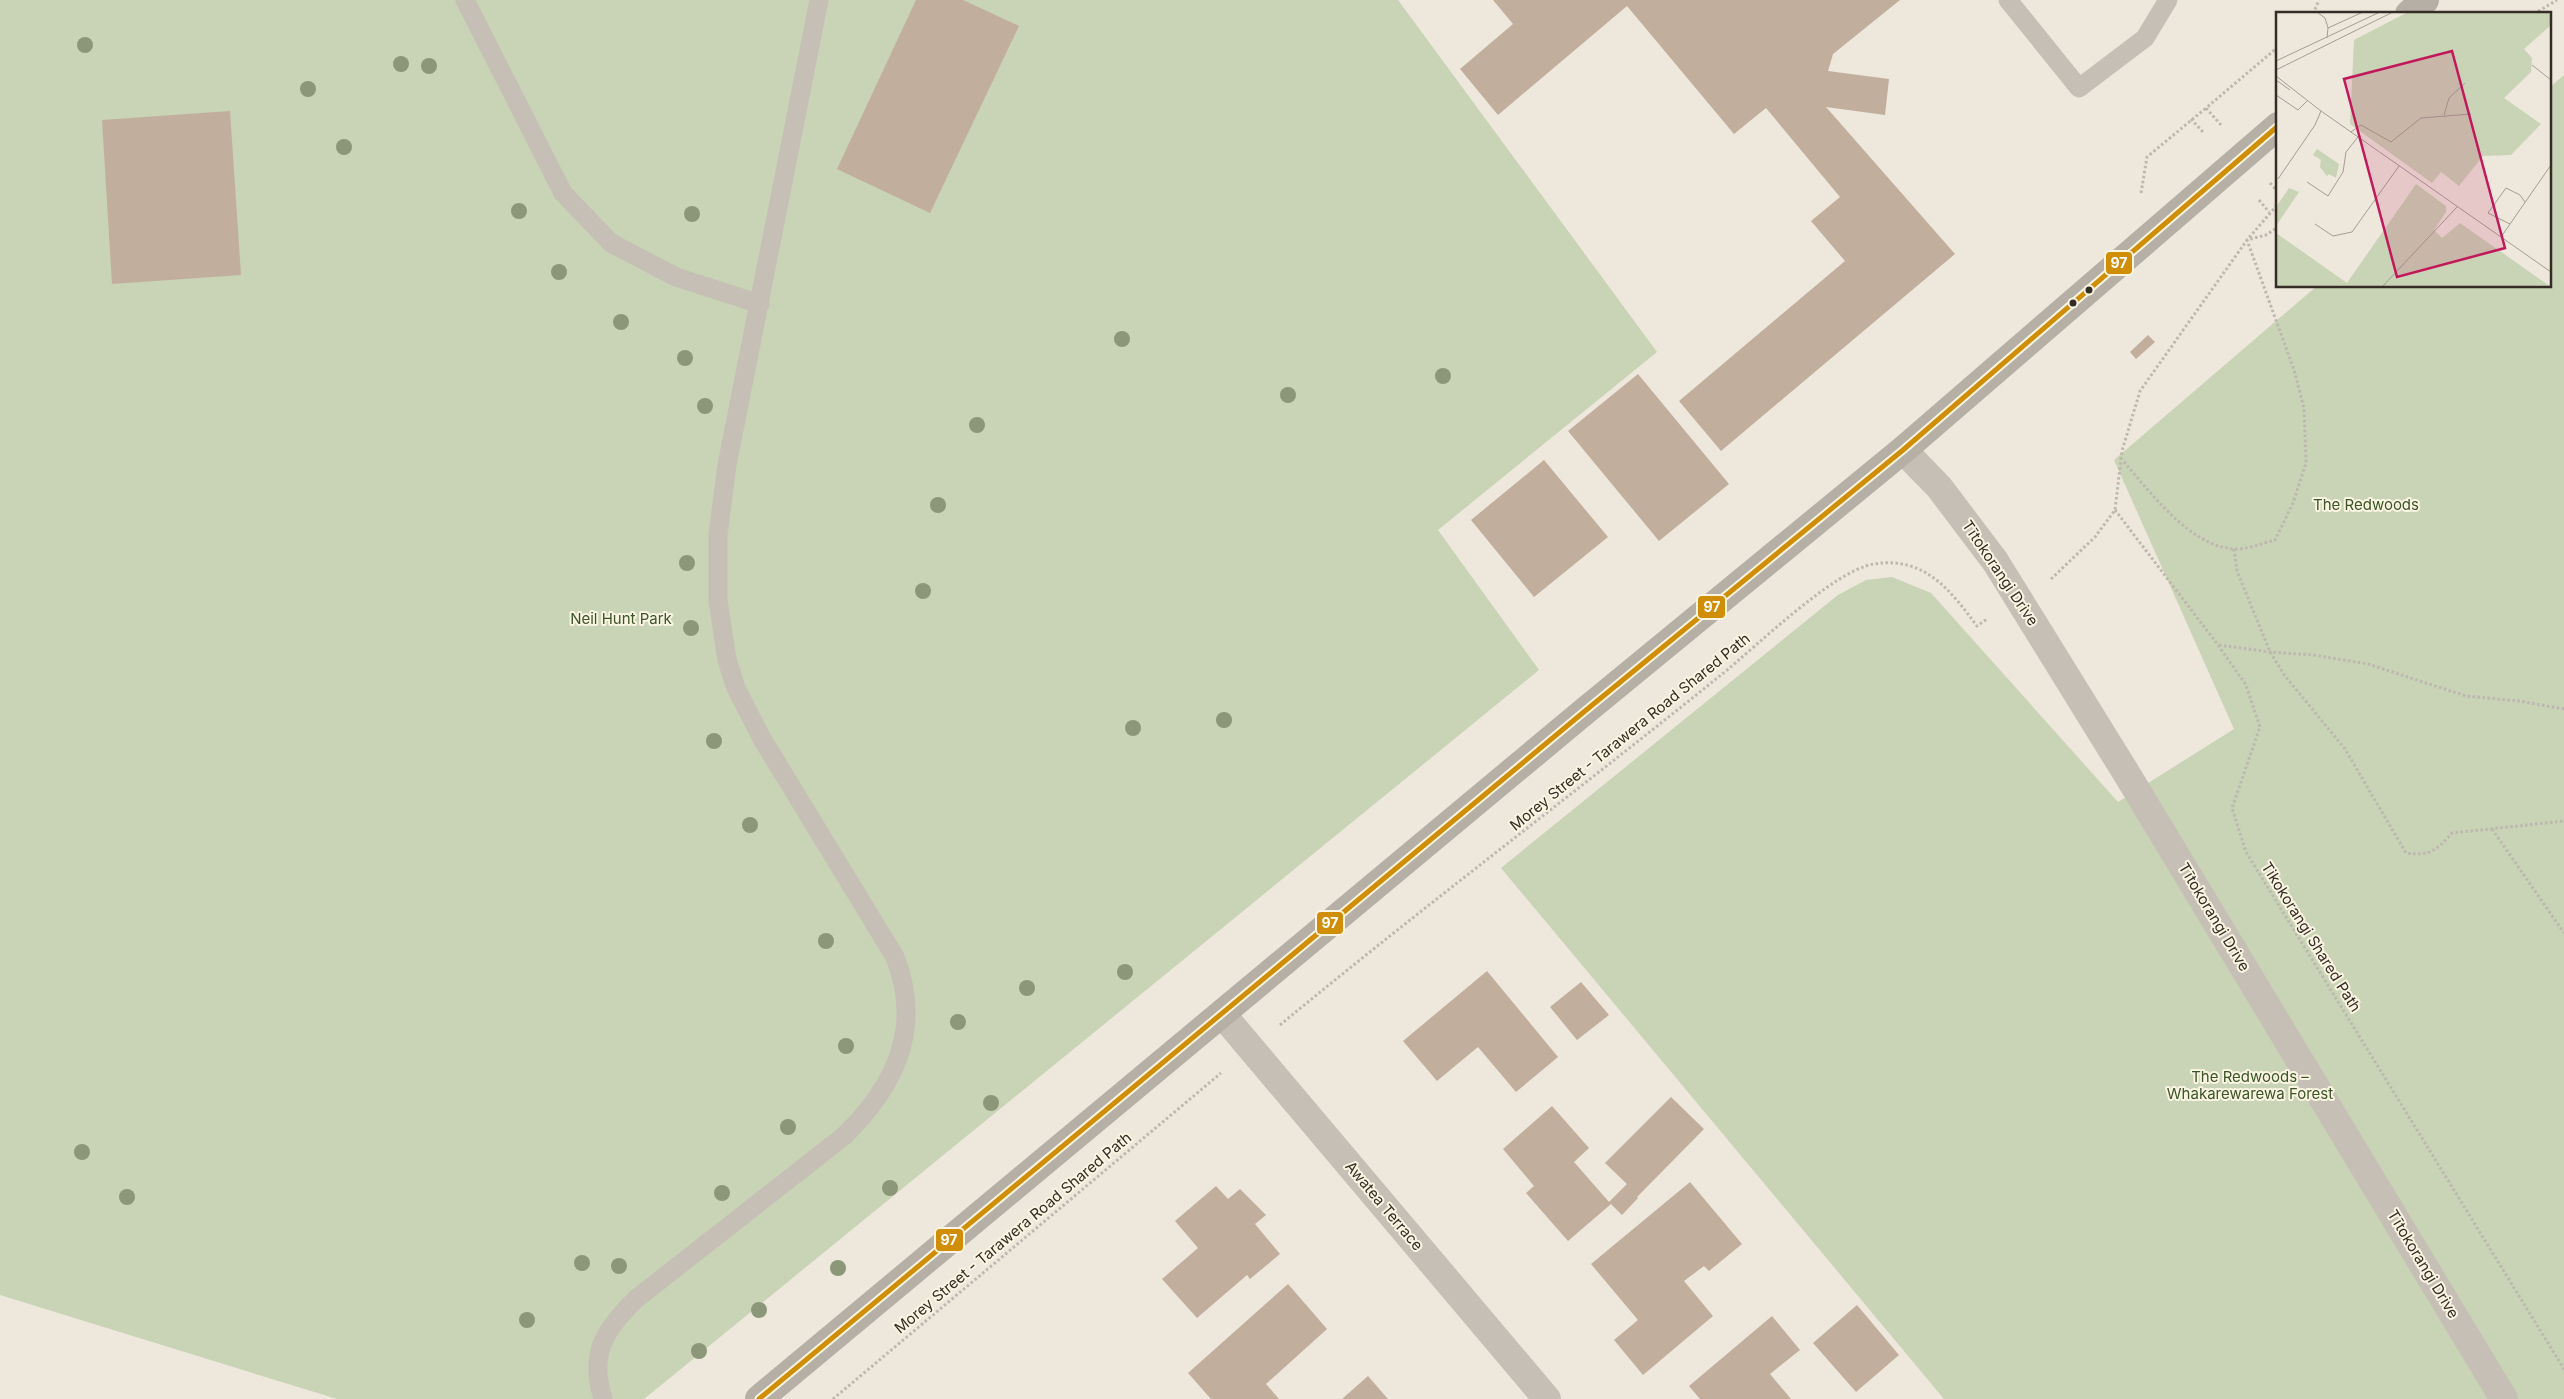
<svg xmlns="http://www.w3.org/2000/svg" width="2564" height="1399" viewBox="0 0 2564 1399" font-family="Inter,sans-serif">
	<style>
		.green { fill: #c9d3b5 }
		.building { fill: #c2ae9d }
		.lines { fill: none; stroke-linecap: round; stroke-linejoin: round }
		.path { stroke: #bdb8af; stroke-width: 3; stroke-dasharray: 2.5 2.5; stroke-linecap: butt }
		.lane { stroke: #c5bfb6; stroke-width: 19 }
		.street { stroke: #c5bfb6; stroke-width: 28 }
		.secondary { stroke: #b5afa6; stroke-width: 28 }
		.bus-1-casing { stroke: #faf4e2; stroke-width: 9 }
		.bus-1 { stroke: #d08e07; stroke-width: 5 }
		.tree { fill: #8b9778 }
		.bus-dot { fill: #352d25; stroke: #faf4e2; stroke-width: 2 }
		.labels { text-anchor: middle; stroke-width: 4; stroke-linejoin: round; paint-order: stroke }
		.park-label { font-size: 15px; fill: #3b5527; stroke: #faf4e2 }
		.street-label { font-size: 15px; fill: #352d25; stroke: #faf4e2 }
		.inset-road { fill: none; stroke: #a39d93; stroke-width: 1 }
		.view { fill: #c2185b; fill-opacity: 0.15; stroke: #c2185b; stroke-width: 2.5 }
		.inset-edge { fill: none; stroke: #352d25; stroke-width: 2.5 }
		.line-badge { stroke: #faf4e2; stroke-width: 2 }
		.badge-label { font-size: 14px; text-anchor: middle; font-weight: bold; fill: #fff }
	</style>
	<rect width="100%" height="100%" fill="#ede7dc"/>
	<path class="green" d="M0,0h1398l259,352 -219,178 101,140 -895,729h-307l-337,-104z
		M2564,75v1324h-620l-443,-531 337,-273 28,-15 26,-3 39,16 187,209 116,-73 -120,-269 203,-174h233v-199z"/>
	<path class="building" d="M916,0h47l56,26 -89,187 -93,-44z
		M1493,0h407l-67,54 -5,17 61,8 -4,36 -59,-8 129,147 -234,197 -42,-50 166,-140 -34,-40 29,-24 -74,-89 -32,26 -107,-128 -129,109 -38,-46 53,-45z
		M230,111l11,164 -129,9 -10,-164z
		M2148,335l7,7 -19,17 -6,-7z
		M1638,374l91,110 -70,57 -91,-110z
		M1544,460l64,77 -74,60 -63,-77z
		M1487,971l71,86 -42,35 -38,-45 -41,34 -34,-40z
		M1581,982l28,33 -32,25 -27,-33z
		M1671,1097l33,32 -67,68 1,1 -16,17 -11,-11 -43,37 -42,-48 8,-7 -31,-37 49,-43 37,42 -15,14 35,40 18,-18 -22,-21z
		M1690,1182l52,62 -33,27 -5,-5 -20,15 29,35 -70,59 -29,-35 24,-20 -47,-56z
		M1216,1186l12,13 12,-10 26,26 -11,9 25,30 -30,25 -3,-4 -50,43 -35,-39 36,-31 -23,-27z
		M1288,1284l39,45 -61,55 13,15h-68l-23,-26z
		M1857,1305l42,50 -43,37 -43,-49z
		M1772,1316l28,34 -30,24 21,25h-91l-11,-13z
		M1368,1376l20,23h-46z"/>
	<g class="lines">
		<path class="path" d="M2313,14l6,-14
			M2534,14l23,-14
			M2191,119l12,13
			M2221,125l-15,-17 72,-61
			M2270,183l8,9
			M2141,193l6,-36 59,-49
			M2259,200l10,12
			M2124,462c27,31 65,83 109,87 13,1 30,-6 42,-9l18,-37 13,-40 -2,-55 -10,-38 -47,-130 19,-5 12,-8
			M2115,510l103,135 28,40 14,42 -28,81 14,44 318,517
			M2234,549l3,22 33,81 15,24 60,73 61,104c24,3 30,-2 46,-20l112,-12
			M2051,579l44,-42 20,-27 7,-59 18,-60 107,-151 31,-36
			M2219,645l51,7 43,3 55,9 98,32 53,5 45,8
			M2492,829l72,104
			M1280,1025c145,-120 295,-232 441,-350 35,-28 113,-105 153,-111 51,-8 76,26 103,62l10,-7
			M833,1399l388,-326"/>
		<path class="lane" d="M465,0l98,193 48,50 65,34 84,27
			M2008,0l71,88 66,-50 23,-38
			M603,1399c-14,-45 1,-69 33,-100l208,-163c51,-50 79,-107 51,-179l-134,-220 -25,-49 -9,-28 -9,-59v-66l9,-70 92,-465"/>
		<path class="street" d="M1903,450l36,37 56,74 130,210 379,628
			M1222,1014l325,385"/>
		<path class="secondary" d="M2409,14l16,-14
			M759,1399l826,-688 318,-261 375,-324"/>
		<g class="bus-1-casing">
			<path id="bus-1" d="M759,1399l826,-688 318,-261 375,-324"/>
		</g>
		<use href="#bus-1" class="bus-1"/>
	</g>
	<g class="tree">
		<circle cx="85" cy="45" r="8"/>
		<circle cx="401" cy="64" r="8"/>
		<circle cx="429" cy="66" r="8"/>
		<circle cx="308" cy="89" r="8"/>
		<circle cx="344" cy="147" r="8"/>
		<circle cx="519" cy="211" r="8"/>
		<circle cx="692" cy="214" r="8"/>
		<circle cx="559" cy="272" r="8"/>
		<circle cx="621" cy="322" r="8"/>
		<circle cx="1122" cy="339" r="8"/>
		<circle cx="685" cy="358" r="8"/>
		<circle cx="1443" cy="376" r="8"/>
		<circle cx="1288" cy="395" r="8"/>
		<circle cx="705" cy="406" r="8"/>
		<circle cx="977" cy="425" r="8"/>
		<circle cx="938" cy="505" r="8"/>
		<circle cx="687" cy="563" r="8"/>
		<circle cx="923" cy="591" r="8"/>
		<circle cx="691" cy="628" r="8"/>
		<circle cx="1224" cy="720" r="8"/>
		<circle cx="1133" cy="728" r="8"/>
		<circle cx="714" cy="741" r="8"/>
		<circle cx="750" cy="825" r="8"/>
		<circle cx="826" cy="941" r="8"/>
		<circle cx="1125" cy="972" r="8"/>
		<circle cx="1027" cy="988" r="8"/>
		<circle cx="958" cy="1022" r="8"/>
		<circle cx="846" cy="1046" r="8"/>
		<circle cx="991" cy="1103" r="8"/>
		<circle cx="788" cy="1127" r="8"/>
		<circle cx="82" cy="1152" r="8"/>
		<circle cx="890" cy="1188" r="8"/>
		<circle cx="722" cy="1193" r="8"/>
		<circle cx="127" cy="1197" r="8"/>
		<circle cx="582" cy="1263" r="8"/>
		<circle cx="619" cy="1266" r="8"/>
		<circle cx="838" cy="1268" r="8"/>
		<circle cx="759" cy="1310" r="8"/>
		<circle cx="527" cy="1320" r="8"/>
		<circle cx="699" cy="1351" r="8"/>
	</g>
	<g class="bus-dot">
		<circle cx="2089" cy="290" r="4.5"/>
		<circle cx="2073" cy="303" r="4.5"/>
	</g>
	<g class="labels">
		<g class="park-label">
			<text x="2366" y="510">The Redwoods</text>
			<text x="621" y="624">Neil Hunt Park</text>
			<text x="2250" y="1082">The Redwoods –<tspan x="2250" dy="17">Whakarewarewa Forest</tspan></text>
		</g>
		<g class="street-label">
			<text transform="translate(2000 573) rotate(56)" y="5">Tītokorangi Drive</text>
			<text transform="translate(1630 732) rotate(-39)" y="5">Morey Street - Tarawera Road Shared Path</text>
			<text transform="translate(2214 917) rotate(59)" y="5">Tītokorangi Drive</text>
			<text transform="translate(2311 937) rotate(58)" y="5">Tikokorangi Shared Path</text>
			<text transform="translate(1384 1206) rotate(50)" y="5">Awatea Terrace</text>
			<text transform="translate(1013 1233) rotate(-40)" y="5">Morey Street - Tarawera Road Shared Path</text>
			<text transform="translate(2423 1264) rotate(59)" y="5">Tītokorangi Drive</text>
		</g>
	</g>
	<g transform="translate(2276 12)">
		<rect width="275" height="275" fill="#ede7dc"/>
		<path d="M132,0h143v13l-27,24 8,9 -1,14 -27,26 37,26 -30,31 -28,1 -24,30 -18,-14 -9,11 -82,-59 4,-84zM41,137l22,15 -3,14 -7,-4 -2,2 -7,-9 1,-7 -8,-5zM140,172l30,22v6l-12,18 8,8 18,-15 91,64h-275v-54l71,50zM13,176l10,4 -23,34v-19z" fill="#c9d3b5"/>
		<path class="inset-road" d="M41,0l8,6 3,10M51,26l1,-10 35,-16M0,49l104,-49M256,53l19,15M0,58l117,-58M0,64l45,35 230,161M0,68l14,10M0,83l22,15 9,-9M168,103l5,-17 16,-15M75,120l10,-7 30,17 30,-24 50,-4M2,167l37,-54 6,-14M31,170l21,14 15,-24 3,-20 12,-15M39,212l18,12 19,-4 47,-66M234,212l-22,-11 18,-25 14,7 5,7M225,225l50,-72M106,275l75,-80"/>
		<path class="view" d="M176,39l53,197 -108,29 -53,-198z"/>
		<rect width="275" height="275" class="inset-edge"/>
	</g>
	<g class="line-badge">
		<rect x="2105" y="251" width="28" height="24" rx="5" fill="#d08e07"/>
		<rect x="1697" y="595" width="29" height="24" rx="5" fill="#d08e07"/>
		<rect x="1316" y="911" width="28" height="24" rx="5" fill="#d08e07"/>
		<rect x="935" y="1228" width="29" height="24" rx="5" fill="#d08e07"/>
	</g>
	<g class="badge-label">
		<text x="2119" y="268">97</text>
		<text x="1712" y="612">97</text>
		<text x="1330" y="928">97</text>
		<text x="949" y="1245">97</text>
	</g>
</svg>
